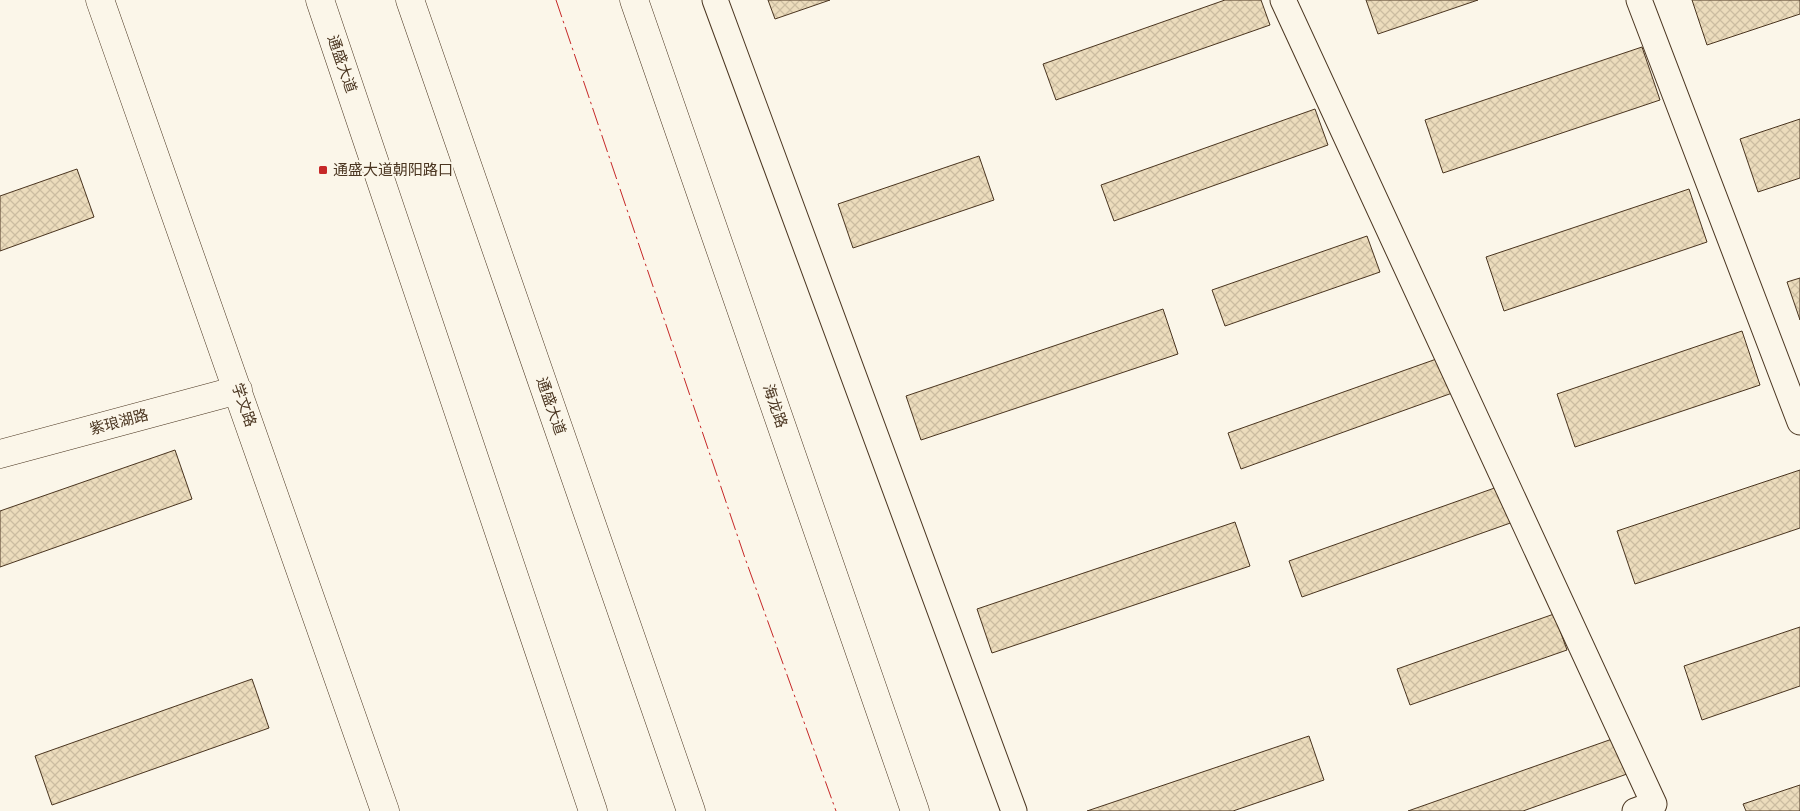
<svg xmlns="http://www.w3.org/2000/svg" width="1800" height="811" viewBox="0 0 1800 811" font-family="'Space Grotesk','Noto Sans SC',sans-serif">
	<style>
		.building { fill: url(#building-cross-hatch); stroke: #4a3520 }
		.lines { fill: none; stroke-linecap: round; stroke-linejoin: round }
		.minor-casing { stroke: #4a3520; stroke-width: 27 }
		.tertiary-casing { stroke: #4a3520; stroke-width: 29 }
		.primary-casing { stroke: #4a3520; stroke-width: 29 }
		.minor { stroke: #fbf6e9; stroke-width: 25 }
		.tertiary { stroke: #fbf6e9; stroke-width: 28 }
		.primary { stroke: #fbf6e9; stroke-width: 28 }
		.power { stroke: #c62828; stroke-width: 1; stroke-dasharray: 18 4 2.5 4; stroke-linecap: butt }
		.poi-dot { fill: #c62828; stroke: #fbf6e9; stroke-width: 2 }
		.labels { text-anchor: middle; stroke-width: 4; stroke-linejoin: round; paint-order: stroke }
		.street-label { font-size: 15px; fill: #4a3520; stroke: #fbf6e9 }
		.poi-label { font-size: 15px; fill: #4a3520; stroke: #fbf6e9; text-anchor: start }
	</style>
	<defs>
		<pattern id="building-cross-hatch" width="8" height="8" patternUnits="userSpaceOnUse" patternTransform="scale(1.25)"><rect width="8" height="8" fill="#ecdcbc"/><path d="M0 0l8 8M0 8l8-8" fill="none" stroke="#ccbda1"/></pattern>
	</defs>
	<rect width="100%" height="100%" fill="#fbf6e9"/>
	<path class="building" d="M768,0h62l-55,19z
		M1225,0h36l9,25 -214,75 -13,-36z
		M1366,0h112l-100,34z
		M1692,0h108v14l-93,31z
		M1642,47l18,53 -217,73 -18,-53z
		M1315,109l13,36 -214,76 -13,-36z
		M1800,119v59l-42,14 -18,-53z
		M979,156l15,44 -141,48 -15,-44z
		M77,169l17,48 -94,34v-55z
		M1689,189l18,53 -203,69 -18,-54z
		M1367,236l13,36 -155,54 -13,-36z
		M1800,278v42l-13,-38z
		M1163,309l15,45 -257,86 -15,-44z
		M1742,331l18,54 -185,62 -18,-53z
		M1442,357l13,35 -214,77 -13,-36z
		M175,450l17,49 -192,68v-56z
		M1800,470v58l-165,56 -18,-53z
		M1503,485l13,36 -214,76 -13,-36z
		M1235,522l15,44 -258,87 -15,-44z
		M1554,614l13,36 -157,55 -13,-36z
		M1800,627v59l-98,34 -18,-54z
		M252,679l17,49 -217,77 -17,-49z
		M1309,736l15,44 -91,31h-146z
		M1615,738l12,36 -104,37h-115z
		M1800,785v26h-54l-3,-7z"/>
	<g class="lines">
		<g class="minor-casing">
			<path id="minor" d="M715,0l299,811
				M1283,0l371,804 -19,7
				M1639,0l161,422"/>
		</g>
		<g class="tertiary-casing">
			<path id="tertiary" d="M100,0l285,811
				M634,0l281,811
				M0,454l238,-64"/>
		</g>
		<g class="primary-casing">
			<path id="primary" d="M320,0l273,811
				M410,0l281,811"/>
		</g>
		<use href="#minor" class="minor"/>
		<use href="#tertiary" class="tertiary"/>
		<use href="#primary" class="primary"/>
		<path class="power" d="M556,0l189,558 91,253"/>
	</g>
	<rect class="poi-dot" x="318" y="165" width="10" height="10" rx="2.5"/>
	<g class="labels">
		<g class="street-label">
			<text transform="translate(342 64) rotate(71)" y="5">通盛大道</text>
			<text transform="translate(244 405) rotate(71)" y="5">学文路</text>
			<text transform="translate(551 406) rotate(71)" y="5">通盛大道</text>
			<text transform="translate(775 406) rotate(71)" y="5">海龙路</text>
			<text transform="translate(119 422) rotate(-15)" y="5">紫琅湖路</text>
		</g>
		<g class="poi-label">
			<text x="333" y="175">通盛大道朝阳路口</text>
		</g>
	</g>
</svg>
